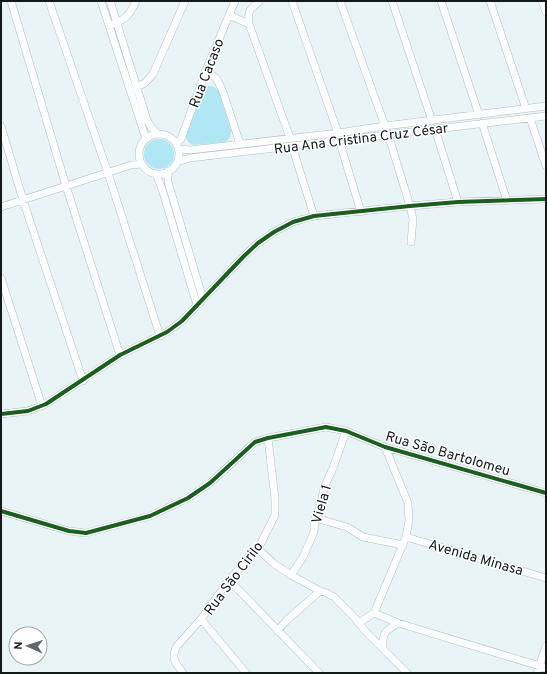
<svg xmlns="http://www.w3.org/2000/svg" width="547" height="674" viewBox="0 0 547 674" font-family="Overpass,sans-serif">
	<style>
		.green { fill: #b1e6f4 }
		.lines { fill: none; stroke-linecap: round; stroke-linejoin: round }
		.minor-casing { stroke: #b6bfc1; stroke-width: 8 }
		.minor { stroke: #fcfdfe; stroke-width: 7 }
		.cycleway-casing { stroke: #fff; stroke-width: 6 }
		.cycleway { stroke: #1b5e20; stroke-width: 4 }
		.labels { text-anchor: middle; stroke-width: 3; stroke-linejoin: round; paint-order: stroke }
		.street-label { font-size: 14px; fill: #131a1c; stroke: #fff }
	</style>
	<rect width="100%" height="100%" fill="#e9f4f7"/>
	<path class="green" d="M208,86c5,0 9,2 11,6l12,38c0,5 -1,8 -5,12l-33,3c-5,-2 -7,-5 -7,-10l16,-44z
		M144 154a15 15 0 1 1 30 0a15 15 0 1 1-30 0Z"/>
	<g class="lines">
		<g class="minor-casing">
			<path id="minor" d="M11,1l55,185 54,169
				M49,1l59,172 52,163
				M101,1l45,138
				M110,1l37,119 4,7 7,7
				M292,1l46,132
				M340,1l45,125
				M392,1l40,120
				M441,1l38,114
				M490,1l36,108
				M542,1l4,11
				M229,15l20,9 41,114
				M113,24c14,-5 17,-10 23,-23
				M249,24c-1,-12 -1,-14 10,-22
				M206,70l11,9 6,13 17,52
				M132,89l13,-6 8,-9 32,-73
				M530,118l16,48
				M482,123l25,78
				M1,126l22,74 60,181
				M435,129l23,73
				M388,134l22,72 3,13 -2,23
				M139 154a20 20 0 1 1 40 0a20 20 0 1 1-40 0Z
				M339,140l22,72
				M176,144l5,-5 25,-69 29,-69
				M292,146l22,70
				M178,149l12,1 148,-17 47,-7 161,-20
				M177,162l13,-4 356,-42
				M168,171v11l35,117
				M156,174l6,15 35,116
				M1,207l130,-42 11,-1
				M1,278l41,128
				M1,414l27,-3 18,-7 74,-49 47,-23 15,-11 62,-65 14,-13 16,-11 19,-10 21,-6 96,-10 48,-4 88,-3
				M1,511l68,20 17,2 64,-17 38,-18 22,-15 45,-41 13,-4 58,-11 20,4 39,16 161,46
				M315,518l32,9 16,10 40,8
				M406,537l140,41
				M258,549l15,14 18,12 29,16 7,2 7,4 20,20 11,14 42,42
				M291,575l12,-18 11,-25 1,-14 4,-6 5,-24 9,-20 13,-37
				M229,580l90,93
				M374,613l24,10 148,45
				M201,619l45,54
				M359,623l15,-10 32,-76 3,-17 -1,-17 -23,-56
				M277,631l10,-11 33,-29
				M383,648c-1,-15 2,-17 15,-25
				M183,673c-7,-10 -13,-14 -6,-27l24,-27 28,-39 29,-31 17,-34v-16l-7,-61
				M537,673l9,-27"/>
		</g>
		<use href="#minor" class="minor"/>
		<g class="cycleway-casing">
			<path id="cycleway" d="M1,414l27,-3 18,-7 74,-49 47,-23 15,-11 62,-65 14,-13 16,-11 19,-10 21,-6 96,-10 48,-4 88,-3
				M1,511l68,20 17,2 64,-17 38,-18 22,-15 45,-41 13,-4 58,-11 20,4 39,16 161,46"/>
		</g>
		<use href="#cycleway" class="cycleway"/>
	</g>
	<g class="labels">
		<g class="street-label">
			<text transform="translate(206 73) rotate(-69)" y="5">Rua Cacaso</text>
			<text transform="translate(361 138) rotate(-7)" y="5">Rua Ana Cristina Cruz César</text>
			<text transform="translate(448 453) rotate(16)" y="5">Rua São Bartolomeu</text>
			<text transform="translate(321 504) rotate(-74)" y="5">Viela 1</text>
			<text transform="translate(476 557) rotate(16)" y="5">Avenida Minasa</text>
			<text transform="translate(233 578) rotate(-53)" y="5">Rua São Cirilo</text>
		</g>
	</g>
	<rect width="547" height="674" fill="none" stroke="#131a1c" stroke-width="4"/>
	<g transform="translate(28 646) rotate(273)"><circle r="19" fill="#ffffff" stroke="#a1a3a4"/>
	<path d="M0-3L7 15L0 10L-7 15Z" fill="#5e6669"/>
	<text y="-6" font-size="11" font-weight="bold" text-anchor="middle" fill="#131a1c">N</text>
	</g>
</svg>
